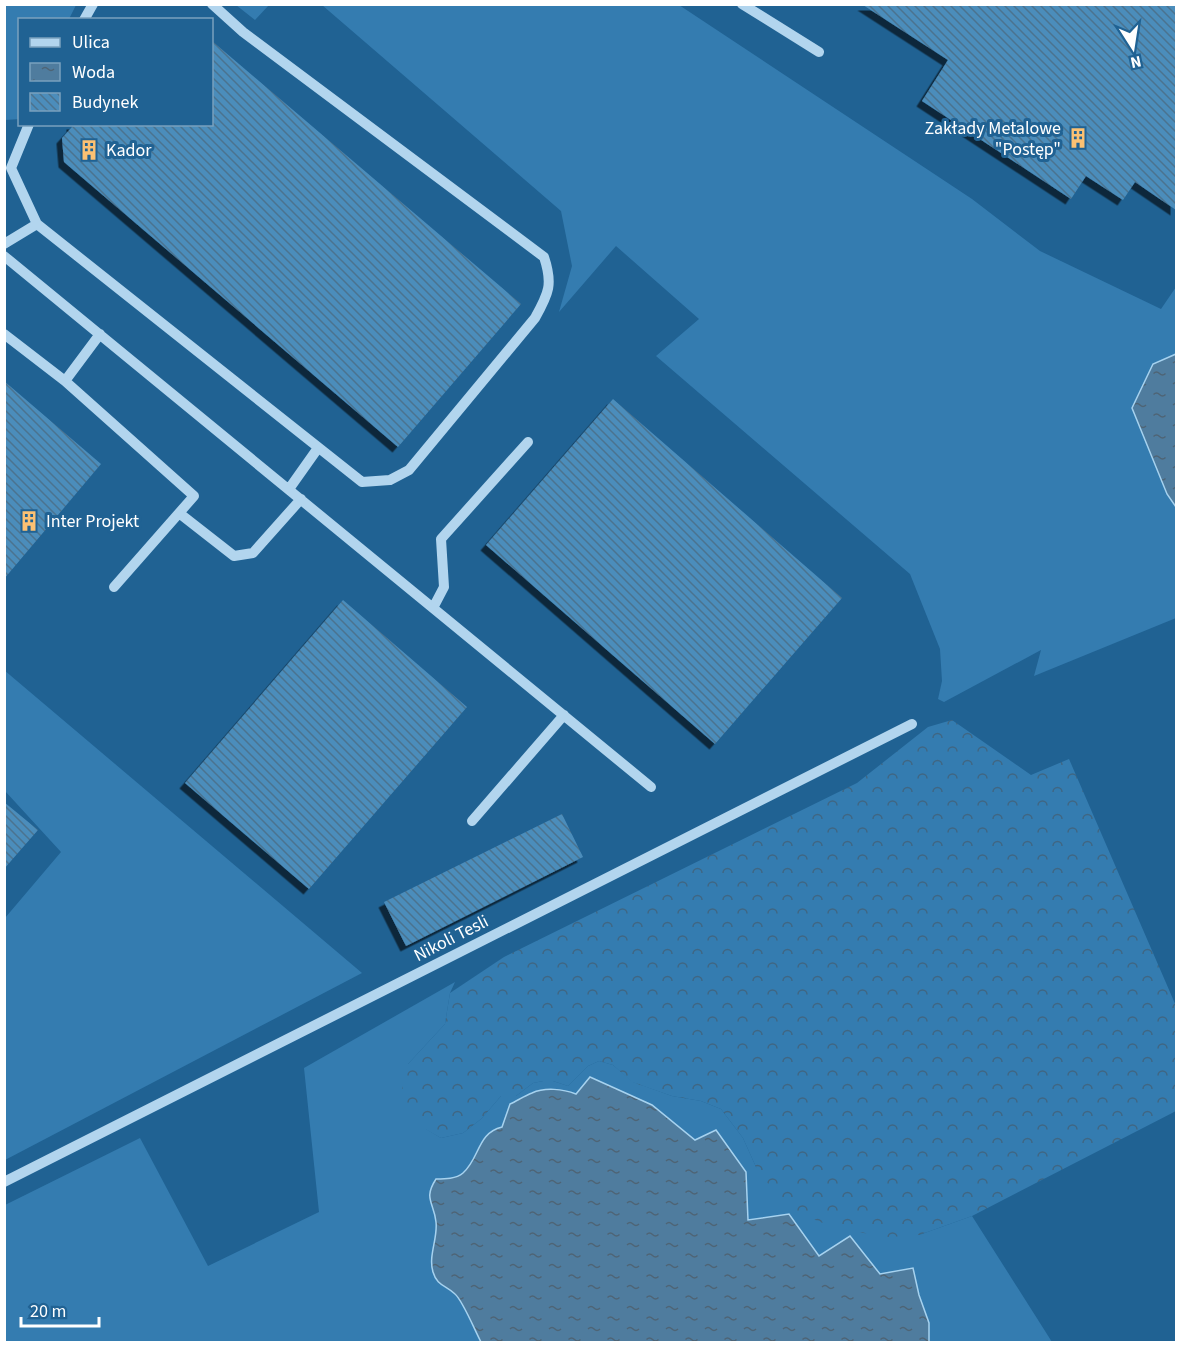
<svg xmlns="http://www.w3.org/2000/svg" width="1181" height="1347" viewBox="0 0 1181 1347" font-family="'Source Sans 3',sans-serif">
	<style>
		.grass { fill: #347cb0 }
		.forest { fill: url(#forest-crowns) }
		.water { fill: url(#water-ripples); stroke: #a6d2ef; stroke-width: 1.5 }
		.building { fill: url(#building-back-hatch); filter: url(#shadow) }
		.lines { fill: none; stroke-linecap: round; stroke-linejoin: round }
		.minor { stroke: #b2d5ee; stroke-width: 10 }
		.labels { text-anchor: middle; stroke-width: 6; stroke-linejoin: round; paint-order: stroke }
		.poi-label { font-size: 18px; fill: #fff; stroke: #206293; text-anchor: start }
		.street-label { font-size: 18px; fill: #fff; stroke: #206293 }
	</style>
	<defs>
		<pattern id="forest-crowns" width="20" height="18" patternUnits="userSpaceOnUse" patternTransform="scale(1.5)"><rect width="20" height="18" fill="#347cb0"/><path d="M2 6a3 3 0 1 1 6 0M12 15a3 3 0 1 1 6 0" fill="none" stroke="#3f6683"/></pattern>
		<pattern id="water-ripples" width="26" height="14" patternUnits="userSpaceOnUse" patternTransform="scale(1.5)"><rect width="26" height="14" fill="#4f7c9e"/><path d="M2 4q2-2 4 0t4 0M15 11q2-2 4 0t4 0" fill="none" stroke="#4e6475"/></pattern>
		<pattern id="building-back-hatch" width="6" height="6" patternUnits="userSpaceOnUse" patternTransform="scale(1.5)"><rect width="6" height="6" fill="#4c8dbb"/><path d="M-1 5l2 2M0 0l6 6M5-1l2 2" fill="none" stroke="#4c738f"/></pattern>
		<filter id="shadow"><feDropShadow dx="-5.5" dy="5.5" stdDeviation="0" flood-color="#0009"/></filter>
	</defs>
	<rect width="100%" height="100%" fill="#206293"/>
	<path class="grass" d="M4,5h72l-7,14 -49,1v99l-15,1z
		M236,5h33l-14,15z
		M322,5h357l293,194 68,52 121,58 15,-22v331l-142,58 7,-26 -97,52 -6,-3 4,-18 -2,-32 -30,-75 -254,-218 43,-37 -83,-73 -57,66 13,-46 -11,-55z
		M4,670l358,303 -357,187v-242l56,-66 -56,-61z
		M455,982l-5,11 -5,31 -37,40 18,65 15,9 22,-5 18,-14 20,-23h15l17,-13 10,-2h10l15,5 20,-20 11,-5 14,4 20,17 39,14 29,5 20,8 22,29 13,29 163,68 53,-19 80,126h-1047v-137l135,-67 68,128 111,-54 -15,-144z"/>
	<path class="forest" d="M952,720l79,55 38,-16 107,247v105l-204,105 -53,19 -30,2 -51,-8 -33,-13 -24,-14 -25,-35 -13,-29 -22,-29 -20,-8 -29,-5 -40,-14 -19,-17 -14,-4 -11,5 -20,20 -15,-5h-10l-10,2 -17,13h-15l-20,23 -18,14 -22,5 -37,-21 -2,-32 6,-21 37,-40 5,-31 54,-36 353,-174 71,-56z"/>
	<path class="water" d="M1176,354v153l-9,-13 -35,-86 21,-44z
		M590,1077l62,28 43,35 21,-10 30,42 2,48 41,-6 30,42 31,-20 30,38 33,-6 6,27 10,28v19h-448c-6,-11 -18,-41 -26,-48 -9,-9 -18,-8 -22,-22 -5,-16 5,-34 3,-50 -2,-20 -13,-23 0,-43 9,0 20,0 27,-6 17,-15 14,-40 39,-46l8,-23c7,-3 14,-8 22,-11 13,-6 31,-4 44,1z"/>
	<path class="building" d="M863,5h313v205l-41,-28 -12,18 -37,-24 -15,23 -149,-98 26,-41z
		M212,41l309,263 -123,143 -334,-285 -2,-24 10,-11v-3h140z
		M4,381l97,83 -97,115z
		M613,399l229,199 -127,146 -229,-199z
		M343,600l124,107 -158,182 -124,-106z
		M4,802l34,28 -34,39z
		M562,814l21,43 -177,89 -22,-44z"/>
	<g class="lines">
		<path class="minor" d="M742,4l77,48
			M84,20l9,-16
			M29,124l-18,44 26,56 325,258 28,-2 19,-10 126,-152c14,-25 18,-34 9,-61l-301,-225 -31,-28
			M4,244l33,-20
			M4,256l647,531
			M4,334l61,47 35,-47
			M65,381l129,115 -80,91
			M289,489l29,-41
			M179,513l55,43 19,-3 48,-54
			M433,608l11,-21 -3,-48 87,-97
			M472,821l92,-106
			M4,1182l908,-458"/>
	</g>
	<defs>
		<g id="building-bare" transform="scale(1.62)"><path d="M-4-6H4V6H1V3H-1V6H-4ZM-2.5-4.3h1.7v1.8h-1.7ZM.8-4.3h1.7v1.8H.8ZM-2.5-1h1.7V.8h-1.7ZM.8-1h1.7V.8H.8Z" fill="#fbc173" stroke="#206293" stroke-width="2.5" paint-order="stroke"/></g>
	</defs>
	<g fill-rule="evenodd">
		<use href="#building-bare" x="1078" y="138"/>
		<use href="#building-bare" x="89" y="150"/>
		<use href="#building-bare" x="29" y="521"/>
	</g>
	<g class="labels">
		<g class="poi-label">
			<text x="1061" y="134" text-anchor="end">Zakłady Metalowe<tspan x="1061" dy="21">"Postęp"</tspan></text>
			<text x="106" y="156">Kador</text>
			<text x="46" y="527">Inter Projekt</text>
		</g>
		<g class="street-label">
			<text transform="translate(451 938) rotate(-27)" y="6">Nikoli Tesli</text>
		</g>
	</g>
	<rect width="1181" height="1347" fill="none" stroke="#ffffff" stroke-width="12"/>
	<rect x="18" y="18" width="195" height="108" fill="#206293" stroke="#79a1be" stroke-width="1.5"/>
	<rect x="30" y="38" width="30" height="9" fill="#b2d5ee" stroke="#79a1be" stroke-width="1.5"/>
	<text x="72" y="48" font-size="18" fill="#ffffff">Ulica</text>
	<rect x="30" y="63" width="30" height="18" fill="url(#water-ripples)" stroke="#79a1be" stroke-width="1.5"/>
	<text x="72" y="78" font-size="18" fill="#ffffff">Woda</text>
	<rect x="30" y="93" width="30" height="18" fill="url(#building-back-hatch)" stroke="#79a1be" stroke-width="1.5"/>
	<text x="72" y="108" font-size="18" fill="#ffffff">Budynek</text>
	<g transform="translate(1133 48) rotate(168)" stroke="#206293" stroke-width="4.5" paint-order="stroke">
	<path d="M0-4.5L10 22L0 15L-10 22Z" fill="#ffffff"/>
	<text y="-9" font-size="16" font-weight="bold" text-anchor="middle" fill="#ffffff">N</text>
	</g>
	<path d="M21 1317v9h78v-9" fill="none" stroke="#ffffff" stroke-width="3"/>
	<text x="30" y="1317" font-size="18" fill="#ffffff" stroke="#206293" stroke-width="4.5" paint-order="stroke">20 m</text>
</svg>
